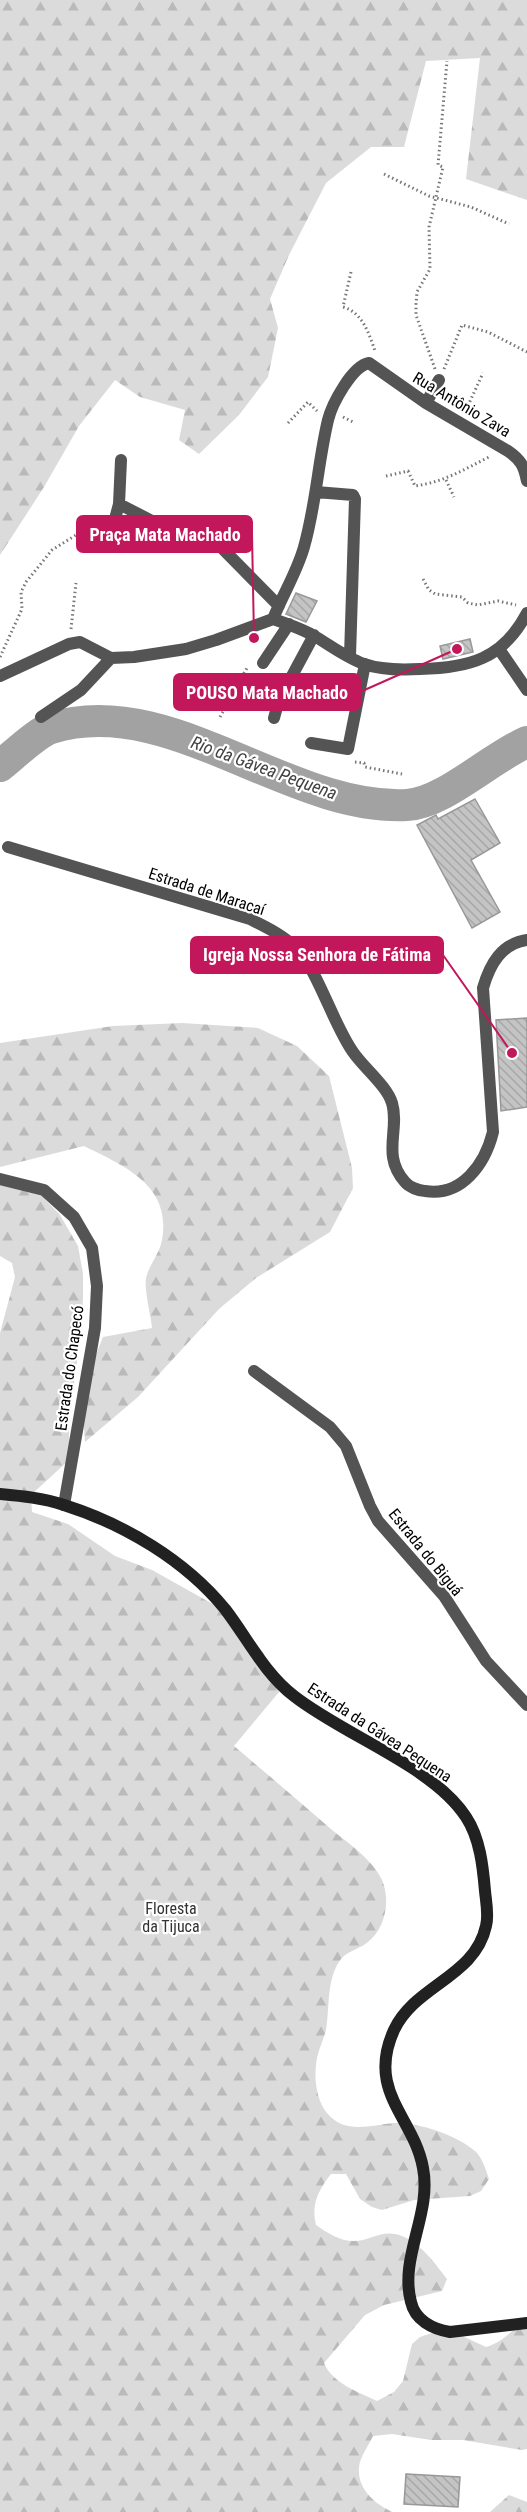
<svg xmlns="http://www.w3.org/2000/svg" width="527" height="2512" viewBox="0 0 527 2512" font-family="'Roboto Condensed',sans-serif">
	<style>
		.forest { fill: url(#forest-firs) }
		.lines { fill: none; stroke-linecap: round; stroke-linejoin: round }
		.river { stroke: #a2a2a2; stroke-width: 32 }
		.building { fill: url(#building-back-hatch); stroke: #989898; stroke-width: 1.5 }
		.path { stroke: #767676; stroke-width: 3; stroke-dasharray: 1.5 3; stroke-linecap: butt }
		.street { stroke: #545454; stroke-width: 12 }
		.secondary { stroke: #212121; stroke-width: 12 }
		.labels { text-anchor: middle; stroke-width: 4.5; stroke-linejoin: round; paint-order: stroke }
		.street-label { font-size: 16px; fill: #000; stroke: #fff }
		.park-label { font-size: 16px; fill: #323232; stroke: #fff }
		.water-label { font-size: 18px; font-style: italic; fill: #434343; stroke: #fff }
		.leader { fill: none; stroke: #c2185b; stroke-width: 2 }
		.callout-dot { fill: #c2185b; stroke: #fff; stroke-width: 2 }
		.callout { fill: #c2185b; stroke: #c2185b; stroke-width: 2 }
		.callout-label { font-size: 18px; text-anchor: middle; font-weight: bold; fill: #fff }
	</style>
	<defs>
		<pattern id="forest-firs" width="22" height="20" patternUnits="userSpaceOnUse" patternTransform="scale(1.5)"><rect width="22" height="20" fill="#dbdbdb"/><path d="M5 1l3.5 6h-7zM16 11l3.5 6h-7z" fill="#bababa"/></pattern>
		<pattern id="building-back-hatch" width="6" height="6" patternUnits="userSpaceOnUse" patternTransform="scale(1.5)"><rect width="6" height="6" fill="#c4c4c4"/><path d="M-1 5l2 2M0 0l6 6M5-1l2 2" fill="none" stroke="#a7a7a7"/></pattern>
	</defs>
	<rect width="100%" height="100%" fill="#fff"/>
	<path class="forest" d="M0,0h527v200l-61,-21 14,-121 -54,3 -22,86h-33l-45,36 -37,72 -19,44 8,29 -10,49 -29,38 -40,39 -20,-14 6,-30 -45,-13 -25,-17 -36,46 -35,61 -44,68z
		M182,1023l76,5 39,18 32,30 23,92 1,20 -23,44 -74,46 -37,31 -81,88 -53,45c-4,-36 4,-72 18,-105l49,-9c-1,-12 -8,-38 -6,-50 3,-13 14,-25 16,-38 10,-55 -38,-74 -78,-94l-84,21v-124l113,-17z
		M0,1185l41,10 19,20 18,31 5,28v24l-2,36 -12,83v43l-38,35 1,17 36,12 47,32 37,14 66,37 45,45 16,40 -45,54c33,28 65,55 97,83 17,14 42,31 51,51 9,21 3,49 -14,62 -8,7 -21,9 -27,17 -15,20 -11,48 -15,71 -3,11 -9,23 -10,35 -2,15 1,36 11,48 18,22 44,12 67,10 24,-1 63,12 81,28 7,6 11,19 14,28l-8,12 -11,5 -56,4 -32,10 -10,-3 -12,-8 -14,-25h-15c-13,17 -20,30 -15,51 12,8 23,16 38,16 14,0 26,-10 41,-7 22,4 39,28 52,45l-5,12 -58,14 -19,10 -41,48c8,20 34,29 53,38l17,-9 9,-11 9,-37 8,-7 18,-6 22,4 26,12c20,-6 23,-17 41,-25v127l-5,1 -59,-10h-32l-39,-6 -19,2c-4,9 -14,22 -14,32 -2,20 16,37 34,44h-393v-1179l15,-56 -3,-14 -12,-7z
		M509,2495l18,7v10h-37z"/>
	<g class="lines">
		<path class="river" d="M0,766c13,-10 36,-33 51,-38 118,-37 237,83 356,77 37,-2 83,-47 120,-63"/>
	</g>
	<path class="building" d="M296,593l21,8 -11,21 -20,-8z
		M470,639l3,13 -30,7 -3,-13z
		M475,799l25,44 -29,17 29,52 -28,16 -55,-103 19,-10 2,4z
		M527,1018v89l-26,4 -5,-91z
		M406,2474l54,3 -2,30 -54,-3z"/>
	<g class="lines">
		<path class="path" d="M384,174l45,22 42,11 38,17
			M351,272l-8,35c19,5 26,26 32,44
			M435,369l-19,-54v-11l1,-12 13,-23 -1,-42 14,-60 -5,-2 9,-104
			M444,369l18,-44 26,7 39,20
			M466,410l17,-37
			M343,417l10,5
			M288,423l20,-21 9,9
			M386,476l22,-5 7,15c29,-4 50,-17 76,-30
			M446,480l8,17
			M423,579l6,11 6,4 27,3 6,6 10,2 20,-4 18,4
			M71,629l5,-46
			M0,657l22,-48 -1,-17 5,-10 26,-32 32,-20
			M220,717l28,-51
			M355,762l9,1 1,4 37,7"/>
		<path class="street" d="M426,403l13,-23
			M121,460l-2,44 64,33 33,5 63,64
			M316,492l37,3 2,4 -5,157
			M108,545l11,-41
			M273,619c10,-25 24,-47 31,-72 12,-42 14,-85 24,-127 4,-16 24,-54 41,-57l57,40 82,48c13,9 16,15 19,30
			M499,649l28,41
			M263,663l26,-39
			M0,676l69,-32 11,-2 31,16 23,-1 52,-8 30,-9 57,-21c15,5 30,10 43,18 15,9 31,21 48,27 17,6 39,6 56,5 49,-1 83,-10 107,-56
			M41,717l40,-27 30,-32
			M274,718l5,-18 35,-65
			M311,743l37,6 17,-85
			M8,847l242,72c16,8 33,16 46,29 22,22 37,76 57,104 10,15 34,34 39,51 8,27 -11,52 13,79 4,5 14,9 20,9 37,6 60,-27 68,-59l-10,-144c7,-24 18,-44 44,-48
			M0,1179l44,11 30,27 18,31 5,38 -2,42 -31,177
			M254,1371l76,56 16,19 24,60 8,15 66,75 42,65 41,44"/>
		<path class="secondary" d="M0,1494c22,2 43,4 64,11 60,19 121,55 161,104 23,30 39,64 69,87 51,40 139,70 172,121 14,21 17,50 19,74 1,11 4,24 1,35 -11,51 -71,59 -92,104 -28,62 20,87 29,138 9,46 -24,89 -12,134 4,18 21,27 39,30l77,-9"/>
	</g>
	<g class="labels">
		<g class="street-label">
			<text transform="translate(462 404) rotate(31)" y="6">Rua Antônio Zava</text>
			<text transform="translate(207 891) rotate(18)" y="6">Estrada de Maracaí</text>
			<text transform="translate(69 1368) rotate(-82)" y="6">Estrada do Chapecó</text>
			<text transform="translate(426 1552) rotate(51)" y="6">Estrada do Biguá</text>
			<text transform="translate(380 1732) rotate(33)" y="6">Estrada da Gávea Pequena</text>
		</g>
		<g class="park-label">
			<text x="171" y="1914">Floresta<tspan x="171" dy="18">da Tijuca</tspan></text>
		</g>
		<g class="water-label">
			<text transform="translate(264 768) rotate(20)" y="6">Rio da Gávea Pequena</text>
		</g>
	</g>
	<path class="leader" d="M254 638L252 534M457 649L360 692M512 1053L443 955"/>
	<g class="callout-dot">
		<circle cx="254" cy="638" r="6"/>
		<circle cx="457" cy="649" r="6"/>
		<circle cx="512" cy="1053" r="6"/>
	</g>
	<g class="callout">
		<rect x="77" y="516" width="175" height="36" rx="6"/>
		<rect x="174" y="674" width="186" height="36" rx="6"/>
		<rect x="191" y="937" width="252" height="36" rx="6"/>
	</g>
	<g class="callout-label">
		<text x="165" y="541">Praça Mata Machado</text>
		<text x="267" y="699">POUSO Mata Machado</text>
		<text x="317" y="961">Igreja Nossa Senhora de Fátima</text>
	</g>
</svg>
